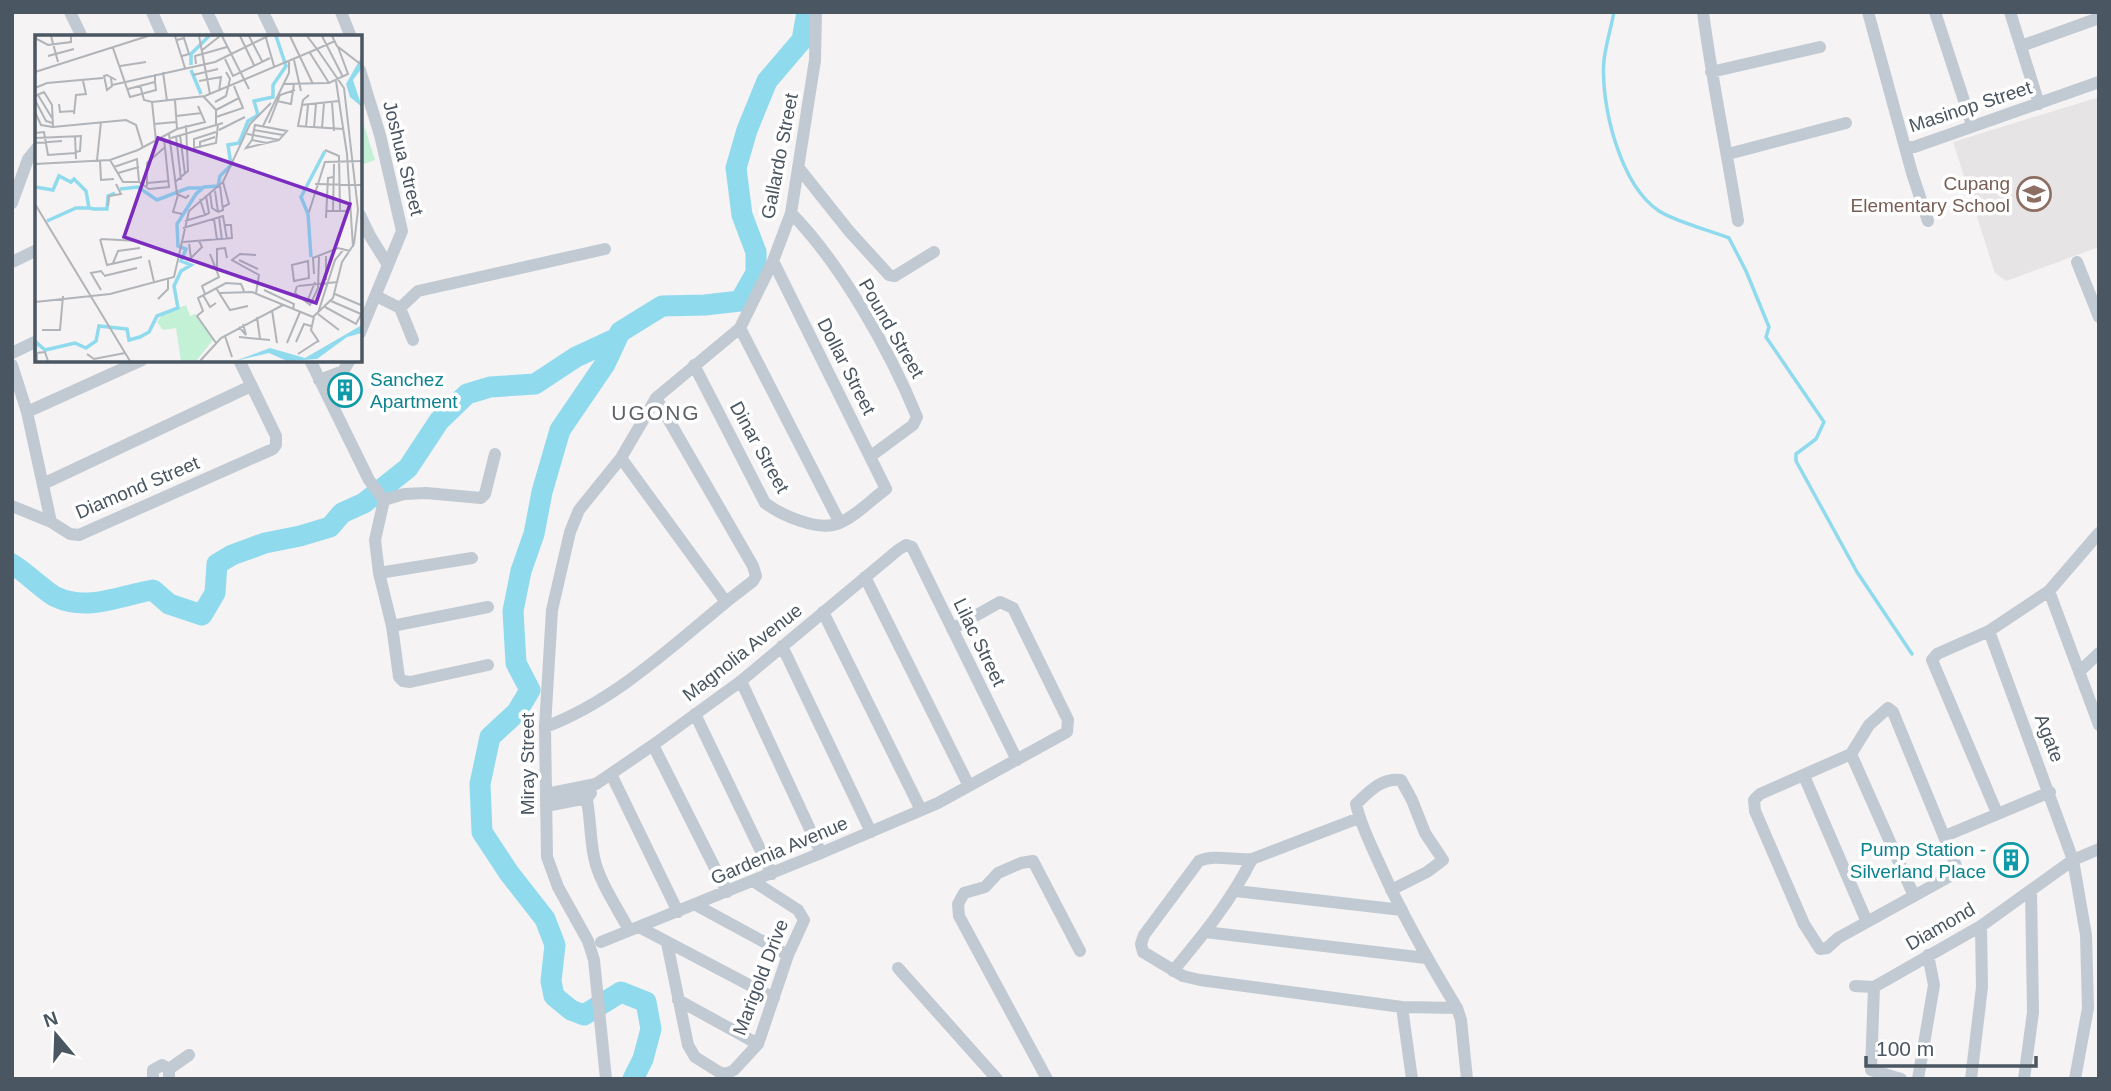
<svg xmlns="http://www.w3.org/2000/svg" width="2111" height="1091" viewBox="0 0 2111 1091" font-family="Arial,sans-serif">
	<style>
		.education { fill: #e6e4e5 }
		.pitch { fill: #c3f1d5 }
		.lines { fill: none; stroke-linecap: round; stroke-linejoin: round }
		.stream { stroke: #90daee; stroke-width: 3.5 }
		.river { stroke: #90daee; stroke-width: 21 }
		.minor { stroke: #c1cad2; stroke-width: 12 }
		.labels { text-anchor: middle; stroke-width: 7; stroke-linejoin: round; paint-order: stroke }
		.street-label { font-size: 19px; fill: #4a5661; stroke: #fff }
		.education-label { font-size: 19px; fill: #785e54; stroke: #fff; text-anchor: end }
		.culture-label { font-size: 19px; fill: #0d838f; stroke: #fff; text-anchor: start }
		.neighbourhood-label { font-size: 21px; letter-spacing: 2px; fill: #5f6368; stroke: #fff }
		.inset-river { fill: none; stroke: #90daee; stroke-width: 3.5 }
		.inset-road { fill: none; stroke: #b1b4b9; stroke-width: 2 }
		.view { fill: #7b2cbf; fill-opacity: 0.15; stroke: #7b2cbf; stroke-width: 3.5 }
		.inset-edge { fill: none; stroke: #4a5661; stroke-width: 3.5 }
	</style>
	<rect width="100%" height="100%" fill="#f5f3f3"/>
	<path class="education" d="M2099,97v150l-93,34 -11,-8 -42,-131z"/>
	<path class="pitch" d="M363,122l12,38 -14,5v-42z"/>
	<g class="lines">
		<path class="stream" d="M1614,12c-3,16 -8,32 -10,48 -4,44 16,125 55,151 15,10 52,20 70,27l17,33 23,56 -3,10 58,85 -8,17 -20,15v7l61,111 55,82"/>
		<path class="river" d="M12,564c14,8 33,28 44,33 32,15 65,-2 97,-7l16,14 33,11 13,-22 2,-29 15,-9 33,-12 35,-7 30,-9 12,-14 22,-10 44,-35 31,-47 28,-27 23,-7 45,-3 41,-27 41,-19
			M633,1079l10,-20 8,-30 -5,-27 -25,-10 -37,23 -13,-5 -17,-14 -3,-15 4,-36 -10,-26 -36,-46 -27,-41 -2,-48 10,-47 27,-25 13,-22 -14,-27 -3,-52 8,-40 13,-37 8,-42 18,-62 45,-66 15,-32 42,-26 43,-1 35,-4 16,-28v-21l-14,-37 -6,-47 11,-38 20,-49 35,-41 5,-28"/>
		<path class="minor" d="M70,12l12,25
			M152,12l11,25
			M207,12l12,25
			M263,12l12,25
			M341,12l10,25
			M1703,12c9,70 24,139 35,209
			M1868,12l44,161 16,48
			M1935,12l37,113
			M2010,12l29,92
			M2021,46l78,-28
			M360,70l20,65 22,96 -42,102
			M1711,72l109,-25
			M1906,147h8l185,-65
			M1728,154l118,-31
			M798,167l51,64 40,44 6,1 39,-24
			M12,203l16,-44 9,-11
			M791,213c50,51 99,138 126,204l-4,8 -42,31
			M360,215l10,21 18,29
			M12,262l25,-12
			M2077,262l22,55
			M376,296l24,12 13,32
			M400,308l18,-17 187,-42
			M740,328l100,195
			M12,353l25,-12
			M310,360l59,120 15,20 20,-6 22,-1 55,5 4,-4 10,-40
			M12,365l15,47 24,110
			M694,365l71,138c16,12 52,28 72,21 17,-6 35,-25 49,-35l-113,-228
			M319,380l24,-9 7,-11
			M656,398l97,168 3,10 -3,5 -27,21
			M27,412l115,-52
			M43,484l208,-98
			M384,500l-9,40 4,33 13,53 7,51 4,4 7,1 78,-17
			M12,506l39,16 19,12 9,1 194,-86 3,-4v-9l-37,-76
			M379,573l93,-15
			M865,577l104,209
			M2049,591l50,134
			M823,612l98,198
			M392,626l96,-19
			M1989,631l84,229 13,75 2,73 -13,71
			M782,646l89,186
			M2079,672l20,-19
			M741,681l80,172
			M1888,708l5,4 64,156 -5,7 -114,63 -11,10 -7,1 -16,-25 -49,-113 -1,-11 6,-6 91,-40 18,-29z
			M695,714l77,160
			M545,727c68,-25 125,-79 181,-125l-105,-144
			M653,745l74,147
			M1851,754l63,142
			M611,774l67,138
			M1804,776l63,146
			M584,787c7,23 5,46 10,70 5,25 23,50 35,73
			M546,794l50,-10 57,-39 88,-64 157,-131 8,-5 6,2 105,213
			M546,806l41,-8 4,-5
			M1997,813l-65,-153 5,-6 52,-23 60,-40 50,-58
			M1359,818l-107,41c-17,2 -37,-5 -53,2l-55,74 -3,9 2,8 40,24 17,4 202,27 55,1 4,12 6,59
			M1945,836l105,-44
			M1391,890l36,-18 16,-12 -18,-27 -13,-33 -11,-20c-20,-2 -31,11 -45,24 5,22 15,41 24,61 22,50 49,97 77,143
			M1236,891l166,19
			M696,905l92,50
			M639,927l135,71
			M1205,932l221,26
			M601,942l220,-89 117,-50 129,-71 1,-12 -55,-112 -13,-6 -48,27
			M667,943l21,102 7,12 24,15 7,2 8,-4 24,-26 30,-89 16,-35 -6,-10 -45,-29
			M898,968l99,111
			M1173,971c30,-36 58,-70 79,-112
			M1855,986l19,1 107,-61 92,-66 26,-11
			M1874,987l-3,83 30,9
			M678,1000l80,44
			M1402,1007l10,72
			M169,1069l20,-14
			M153,1079v-9l9,-5 7,4v10
			M606,1079l-12,-119 -6,-19 -30,-54 -11,-30 -2,-130 7,-117 18,-78 9,-22 42,-52 35,-60 84,-70 33,-67 18,-48 24,-153 1,-48
			M1047,1079l-88,-163 -1,-12 6,-11 21,-6 13,-14 23,-10 12,-2 47,90
			M1918,1079l16,-94 -6,-30
			M1971,1079l11,-92 -1,-61
			M2024,1079l9,-67 -2,-122"/>
	</g>
	<defs>
		<g id="school-ring" transform="scale(1.75)"><circle r="9.5" fill="#fff" stroke="#8d6e63" stroke-width="1.5"/><path d="M0-5L7-2L0 1L-7-2ZM-4 1L0 2.5L4 1V4Q0 6-4 4Z" fill="#8d6e63"/></g>
		<g id="building-ring" transform="scale(1.75)"><circle r="9.5" fill="#fff" stroke="#0f9aa8" stroke-width="1.5"/><path d="M-4-6H4V6H1V3H-1V6H-4ZM-2.5-4.3h1.7v1.8h-1.7ZM.8-4.3h1.7v1.8H.8ZM-2.5-1h1.7V.8h-1.7ZM.8-1h1.7V.8H.8Z" fill="#0f9aa8"/></g>
	</defs>
	<g fill-rule="evenodd">
		<use href="#school-ring" x="2034" y="194"/>
		<use href="#building-ring" x="345" y="390"/>
		<use href="#building-ring" x="2011" y="860"/>
	</g>
	<g class="labels">
		<g class="street-label">
			<text transform="translate(1970 106) rotate(-18)" y="7">Masinop Street</text>
			<text transform="translate(779 156) rotate(-79)" y="7">Gallardo Street</text>
			<text transform="translate(404 158) rotate(76)" y="7">Joshua Street</text>
			<text transform="translate(892 328) rotate(60)" y="7">Pound Street</text>
			<text transform="translate(847 366) rotate(63)" y="7">Dollar Street</text>
			<text transform="translate(760 447) rotate(61)" y="7">Dinar Street</text>
			<text transform="translate(137 487) rotate(-23)" y="7">Diamond Street</text>
			<text transform="translate(980 642) rotate(64)" y="7">Lilac Street</text>
			<text transform="translate(742 652) rotate(-38)" y="7">Magnolia Avenue</text>
			<text transform="translate(2050 738) rotate(69)" y="7">Agate</text>
			<text transform="translate(527 764) rotate(-90)" y="7">Miray Street</text>
			<text transform="translate(779 850) rotate(-23)" y="7">Gardenia Avenue</text>
			<text transform="translate(1940 926) rotate(-30)" y="7">Diamond</text>
			<text transform="translate(760 977) rotate(-69)" y="7">Marigold Drive</text>
		</g>
		<g class="education-label">
			<text x="2010" y="190">Cupang<tspan x="2010" dy="22">Elementary School</tspan></text>
		</g>
		<g class="culture-label">
			<text x="370" y="386">Sanchez<tspan x="370" dy="22">Apartment</tspan></text>
			<text x="1986" y="856" text-anchor="end">Pump Station -<tspan x="1986" dy="22">Silverland Place</tspan></text>
		</g>
		<g class="neighbourhood-label">
			<text x="656" y="420">UGONG</text>
		</g>
	</g>
	<g transform="translate(35 35)">
		<rect width="327" height="327" fill="#f5f3f3"/>
		<path d="M151,270l4,11 5,-2 18,26 -17,21h-15l-5,-33 -13,2 -6,-8 6,-8z" fill="#c3f1d5"/>
		<path d="M327,21v12l-9,12 9,27 -12,-10 -4,-13zM327,290v8l-15,4 -30,22 -30,2 -18,-8 -34,8 35,-13 35,10z" fill="#90daee"/>
		<path class="inset-river" d="M156,30v-11l18,-18M156,35l10,24M0,152l18,3 6,-14 12,6 3,-3 12,12 3,17 5,1h13l1,-13 7,-3M85,154l18,-2 19,13 31,-12h16M12,186l29,-13h13M276,222l-3,-43 -7,-17 24,-46M0,318l1,-11 9,8 30,-7 11,5 10,-7 3,-15 28,3 2,11 11,-3 9,-5 8,-16 21,-8 -4,-22 7,-15 10,-6 -10,-4 5,-12 -8,-3 -1,-22 19,-30 8,-7 14,-1 2,-10 11,-11 -3,-20 11,-2 9,-22 10,-6 -4,-14 19,-4v-12l13,-19 -10,-30"/>
		<path class="inset-road" d="M16,1l7,26M140,1l10,32M164,1l11,58M187,1l27,53M205,1l14,29M214,1l13,25M255,1l23,48M272,1l10,13 18,-8M287,1l21,41M297,1l5,10 26,20M0,3l13,7 23,-3v-6M231,3l8,28M142,5l7,-2 5,16 -7,2M78,13l17,49 26,-7 -1,-8M166,16l19,-15M275,18l19,30M13,21l26,-7M190,24l8,17 37,-18M259,25l7,31M161,29l-1,-8 32,-9M85,31l26,-4M0,37l113,-36M128,37l4,29M158,40l25,-6M76,43l1,8 -5,4 -3,-14 3,-1 9,5M164,46l22,-4 -2,14M301,46l11,73 6,93M248,49l46,-1 19,-9 -10,-27M77,50l103,-23 53,-26M105,50l4,15 8,2 53,-6 112,-47 27,39 14,122 -4,34 -12,18 -9,36 -20,19 -61,-25 -32,1M0,53l12,-5 56,-5M93,54l27,-7v-8M3,60l14,23M274,60l-6,5 -5,26 45,3M0,61l9,-4 8,13 1,22 -12,-2 -6,-13M168,61l13,14v14M0,65l11,21 6,2M140,65l2,29M242,66l14,3 3,-20M117,67l4,39M180,67l11,-6 4,-17 -4,-7M297,67l2,29M24,69l1,8 14,-1M266,70l38,-4M181,75l23,-12M39,79l2,-19 10,-1 -3,-13M141,81l26,-3M181,82l27,-9 -9,-22M234,88l11,-28 15,-5M119,89l22,-2M228,91l26,-53v-11M18,92l73,-7 10,5 7,23M271,92l2,-22M279,93l2,-24M287,93l2,-25M184,95l26,-13M219,95l29,5M181,97l-22,7v9l22,-5 2,-19M0,98l9,-1 4,23 28,-2M134,99l8,60 9,4 3,-3M212,99l6,1 26,5 8,-9 -32,-6 -3,15 15,3M145,100l5,39M40,101l1,23M141,101l5,44M0,103l46,-2 -1,15 -4,1M136,103l52,-15M217,105l-6,8 33,-8M0,108l27,-2M165,113v-6l15,-5M290,115l14,6 1,55M62,125l4,-38M65,125l1,20 13,-1M75,125l13,22h16l10,7 20,-2 -5,-49M0,129l75,-4 28,-10 39,-21 28,-7 -7,-16M79,132l23,-8 2,23M83,138l21,-6M140,147l13,-11 -2,-46M112,148l22,-2M280,149l48,1M112,151v-23l18,-16M180,156l3,21M175,158l2,15 6,4M143,160l-5,17 9,2M0,169l95,157M73,171l1,-10 12,-2 -5,-10M188,172l6,-3 -6,-22M292,176h22M298,176l1,-47M183,177l5,-2 -3,-24M274,177l16,-50 38,-1M170,180l4,-2 -3,-17M184,182l3,23M291,183l2,-40 5,-1M179,184l3,21M150,186l20,-6 -5,-16M148,193l40,-12 4,23M65,204l7,26 35,-8M66,204l38,2M148,207l49,-4 -1,-13h-6M154,209l2,14 11,-11 -3,-6M291,221v24M114,225l5,22M204,225l19,9M273,226l1,17 -15,3 -2,-16zM78,228l5,-12 22,-3M182,236v-22l8,-1 2,10M279,239l-1,-16 25,-10 12,3M69,241l33,-8M262,251l-2,7 15,12 8,-17 1,-31M263,251l40,-4M181,253l14,22 18,-4M66,255l-10,-17 10,-2 3,4M229,255l30,14 -1,5M221,258l3,-18 -27,-15 8,-6 16,1M170,259l-3,-8 17,-9 -9,-23M300,259l28,12M168,260l7,12 6,-4M123,264l10,-10v-10M296,266l30,13M0,267l75,-8 64,-17 15,-66 34,-29 27,-58 21,-21M272,267l8,-20M290,272l31,17 7,-13M237,275l5,33M283,278l17,-53 9,-11M283,279l21,16M222,282l3,22M279,282l-3,13 8,12M204,292l7,8 -3,-11M7,295h18l3,-34M190,301l7,21M204,302l31,3M261,307l8,-18 7,2M181,308l-19,-27 6,-5 -5,-13 28,-15 15,1 3,7M252,308l13,-31M52,319l7,5 31,-6M263,319l20,-13M2,326v-8l8,-1 3,9M165,326l21,-23 62,-33"/>
		<path class="view" d="M123,103l192,66 -34,99 -192,-66z"/>
		<rect width="327" height="327" class="inset-edge"/>
	</g>
	<rect width="2111" height="1091" fill="none" stroke="#4a5661" stroke-width="28"/>
	<g transform="translate(56 1035) rotate(341)" stroke="#ffffff" stroke-width="5" paint-order="stroke">
	<path d="M0-5L12 26L0 18L-12 26Z" fill="#4a5661"/>
	<text y="-10" font-size="19" font-weight="bold" text-anchor="middle" fill="#4a5661">N</text>
	</g>
	<path d="M1866 1056v10h170v-10" fill="none" stroke="#4a5661" stroke-width="3.5"/>
	<text x="1876" y="1056" font-size="21" fill="#4a5661" stroke="#ffffff" stroke-width="5" paint-order="stroke">100 m</text>
</svg>
